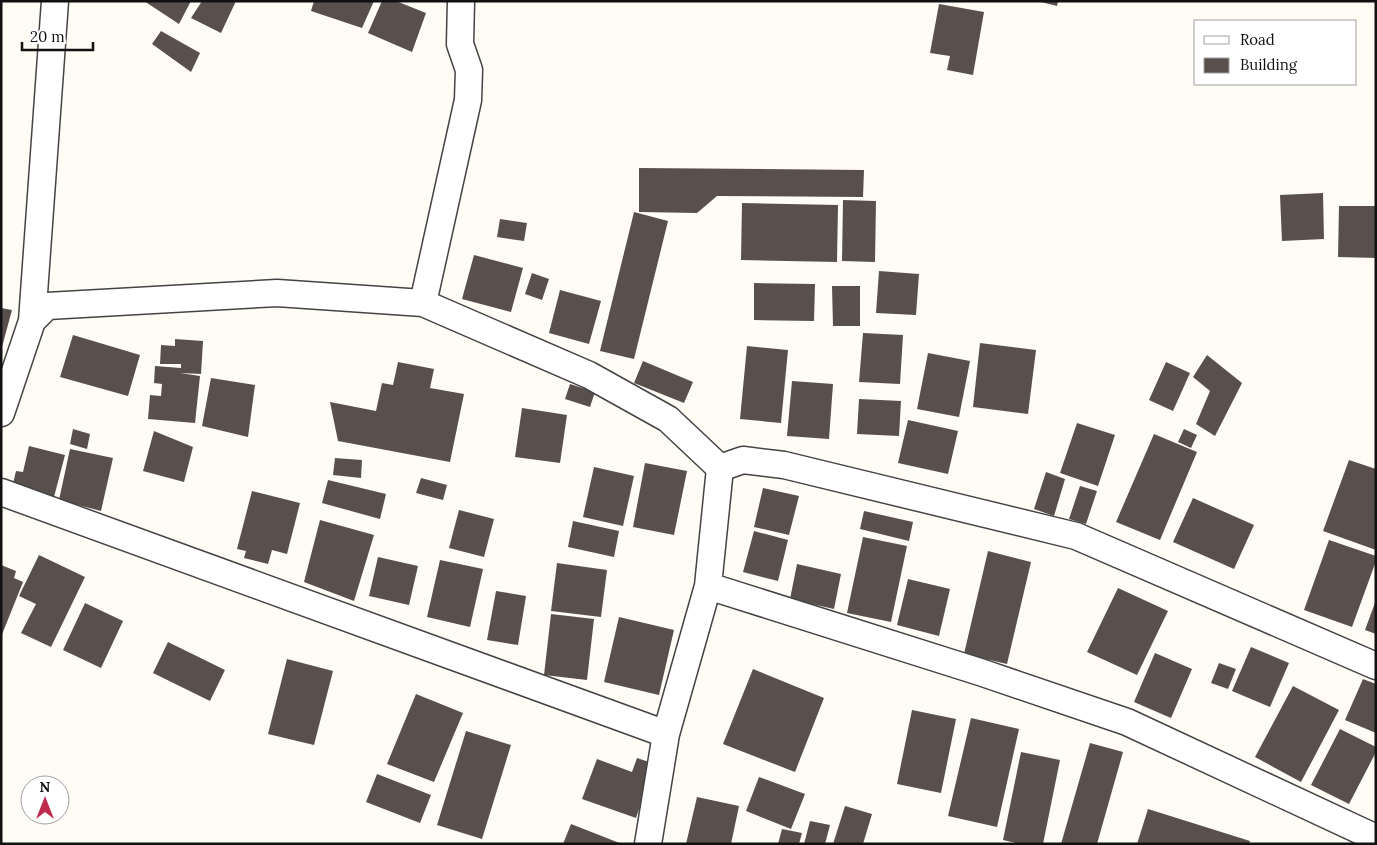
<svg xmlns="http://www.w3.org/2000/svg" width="1377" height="845" viewBox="0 0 1377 845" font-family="Lora,serif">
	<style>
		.building { fill: #59504d }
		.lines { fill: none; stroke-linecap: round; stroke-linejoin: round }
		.minor-casing { stroke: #444; stroke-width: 29 }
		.minor { stroke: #fff; stroke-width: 26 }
	</style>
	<rect width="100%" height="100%" fill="#fffbf5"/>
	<path class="building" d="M144,1h47l-12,23z
		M202,1h34l-15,32 -30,-15z
		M314,1h60l-12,27 -51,-17z
		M382,1h14l30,12 -14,39 -44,-19z
		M1037,1h21l-1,5z
		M939,4l45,8 -11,63 -26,-5 3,-14 -20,-3z
		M161,31l39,22 -9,19 -39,-28z
		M639,168l225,2 -1,27 -146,-1 -20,17 -58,-1z
		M1323,193l1,46 -42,2 -2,-46z
		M843,200l33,1 -1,61 -33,-1z
		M742,203l96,2 -1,57 -96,-2z
		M1339,206h37v52l-38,-1z
		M634,212l34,9 -34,138 -34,-8z
		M500,219l27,4 -3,18 -27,-4z
		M474,255l49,13 -12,44 -49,-13z
		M879,271l40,3 -3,41 -40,-2z
		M532,273l17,6 -7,21 -17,-6z
		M754,283l61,1 -1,37 -60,-1z
		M832,286h28v40h-27z
		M560,290l41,11 -12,43 -40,-11z
		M1,308l11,2 -10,37h-1z
		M863,333l40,2 -3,49 -41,-2z
		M73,335l67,20 -12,41 -68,-19z
		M175,339l28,2 -2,33 -21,-1 20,3 -5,47 -47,-4 2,-24 11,1 1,-12 -8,-1 1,-17 26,2v-4h-21l1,-19 14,1z
		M980,343l56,7 -8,64 -55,-7z
		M747,346l41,4 -7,73 -41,-4z
		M928,353l42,8 -11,56 -42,-8z
		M1207,355l35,28 -27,53 -19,-12 14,-33 -17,-14z
		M643,361l50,21 -9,21 -50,-20z
		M398,362l36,7 -4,19 34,6 -14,68 -112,-21 -8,-39 46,9 6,-28 11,2z
		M1166,362l24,11 -17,38 -24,-11z
		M211,378l44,7 -7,52 -46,-11z
		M792,381l41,3 -4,55 -42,-3z
		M570,384l25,8 -5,15 -25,-8z
		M859,399l42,2 -2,35 -42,-2z
		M522,408l45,7 -7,48 -45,-6z
		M908,420l50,11 -10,43 -50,-11z
		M1077,423l38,12 -17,51 -38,-13z
		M73,429l17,5 -3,15 -17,-5z
		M1184,429l13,6 -6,13 -13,-6z
		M154,431l39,16 -9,35 -41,-11z
		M1154,434l43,18 -37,88 -44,-18z
		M29,446l36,9 -11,42 -42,-9 4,-17 7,1z
		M70,449l43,9 -12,53 -42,-11z
		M335,458l27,2 -1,18 -28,-3z
		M1349,460l27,9v81l-53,-19z
		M645,463l42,8 -13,64 -41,-8z
		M594,467l40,9 -11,50 -40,-9z
		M1046,472l19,7 -11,37 -20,-7z
		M421,478l26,7 -4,15 -27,-7z
		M328,480l58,14 -6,25 -58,-16z
		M1080,486l17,5 -11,33 -17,-5z
		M763,488l36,8 -10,39 -35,-8z
		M252,491l48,12 -13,51 -15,-4 -4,14 -24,-6 2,-7 -9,-2z
		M1193,498l61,27 -20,44 -61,-27z
		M459,510l35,9 -10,38 -35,-9z
		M864,511l49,11 -4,19 -49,-12z
		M320,520l54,15 -20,66 -50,-19z
		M573,521l46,10 -5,26 -46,-10z
		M754,531l34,9 -10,41 -35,-9z
		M863,537l44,9 -16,76 -44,-9z
		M1329,540l47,16v5l-24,66 -48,-17z
		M988,551l43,11 -24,102 -43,-10z
		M39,555l46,22 -34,70 -30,-14 15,-29 -17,-8z
		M378,557l40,9 -9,39 -40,-9z
		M440,560l43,9 -13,58 -43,-10z
		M557,563l50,7 -6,47 -50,-6z
		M797,564l44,10 -7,35 -44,-10z
		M1,565l15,6 -2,7 9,4 -22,55z
		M908,579l42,10 -11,47 -42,-11z
		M1118,588l50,23 -31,64 -50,-23z
		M496,591l30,5 -8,49 -31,-5z
		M1376,600v34l-11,-4z
		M85,603l38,18 -22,47 -38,-18z
		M551,614l43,5 -7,61 -43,-5z
		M619,617l55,13 -15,65 -55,-13z
		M168,642l57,28 -15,31 -57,-28z
		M1251,647l38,16 -19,44 -38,-16z
		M1155,653l37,16 -21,49 -37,-16z
		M287,659l46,12 -19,74 -46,-11z
		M1219,663l17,6 -8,20 -17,-6z
		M753,669l71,29 -29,74 -72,-28z
		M1363,679l13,5v49l-31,-13z
		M1293,686l46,24 -38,72 -46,-25z
		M416,694l47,19 -29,69 -47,-18z
		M912,710l44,9 -15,74 -44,-9z
		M971,718l48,11 -22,98 -49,-11z
		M1340,729l36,18v5l-27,52 -38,-19z
		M466,731l45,14 -29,94 -45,-14z
		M1090,743l33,9 -26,92h-36z
		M1021,752l39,8 -17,84h-23l-17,-4z
		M637,758l18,6 -19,54 -54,-19 15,-40 35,13z
		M377,774l54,21 -11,28 -54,-21z
		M759,777l46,17 -14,35 -45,-18z
		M697,797l42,9 -8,38h-45z
		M845,806l27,8 -9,30h-30z
		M1148,809l102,32 -1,3h-112z
		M810,821l20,4 -5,19h-21z
		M571,824l51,20h-59z
		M782,829l20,4 -3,11h-21z"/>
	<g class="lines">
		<g class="minor-casing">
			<path id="minor" d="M423,303l45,-203 1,-30 -9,-26 1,-43
				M32,321l23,-320
				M1,413l31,-92 15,-15 230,-13 146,10 166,72 79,44 52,49 -12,118 -42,148 -18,110
				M720,468l23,-8 41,5 292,71 300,130
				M1,492l665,242
				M708,586l272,86 147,50 249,116"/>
		</g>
		<use href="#minor" class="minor"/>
	</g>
	<rect width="1377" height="845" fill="none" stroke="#111111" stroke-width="5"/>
	<rect x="1194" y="20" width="162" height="65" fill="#ffffff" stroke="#a0a0a0"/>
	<rect x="1204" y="36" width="25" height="8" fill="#ffffff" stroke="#a0a0a0"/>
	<text x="1240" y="45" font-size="15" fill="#111111">Road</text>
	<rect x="1204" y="58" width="25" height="15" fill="#59504d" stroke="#a0a0a0"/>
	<text x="1240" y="70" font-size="15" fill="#111111">Building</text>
	<g transform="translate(45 800)"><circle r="24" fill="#ffffff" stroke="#a0a0a0"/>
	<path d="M0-4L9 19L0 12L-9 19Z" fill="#be2b4c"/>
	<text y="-8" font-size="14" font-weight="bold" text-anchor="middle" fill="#111111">N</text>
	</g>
	<path d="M22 42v8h71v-8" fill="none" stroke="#111111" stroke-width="2.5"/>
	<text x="30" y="42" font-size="15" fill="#111111" stroke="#ffffff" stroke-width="4" paint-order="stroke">20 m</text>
</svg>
